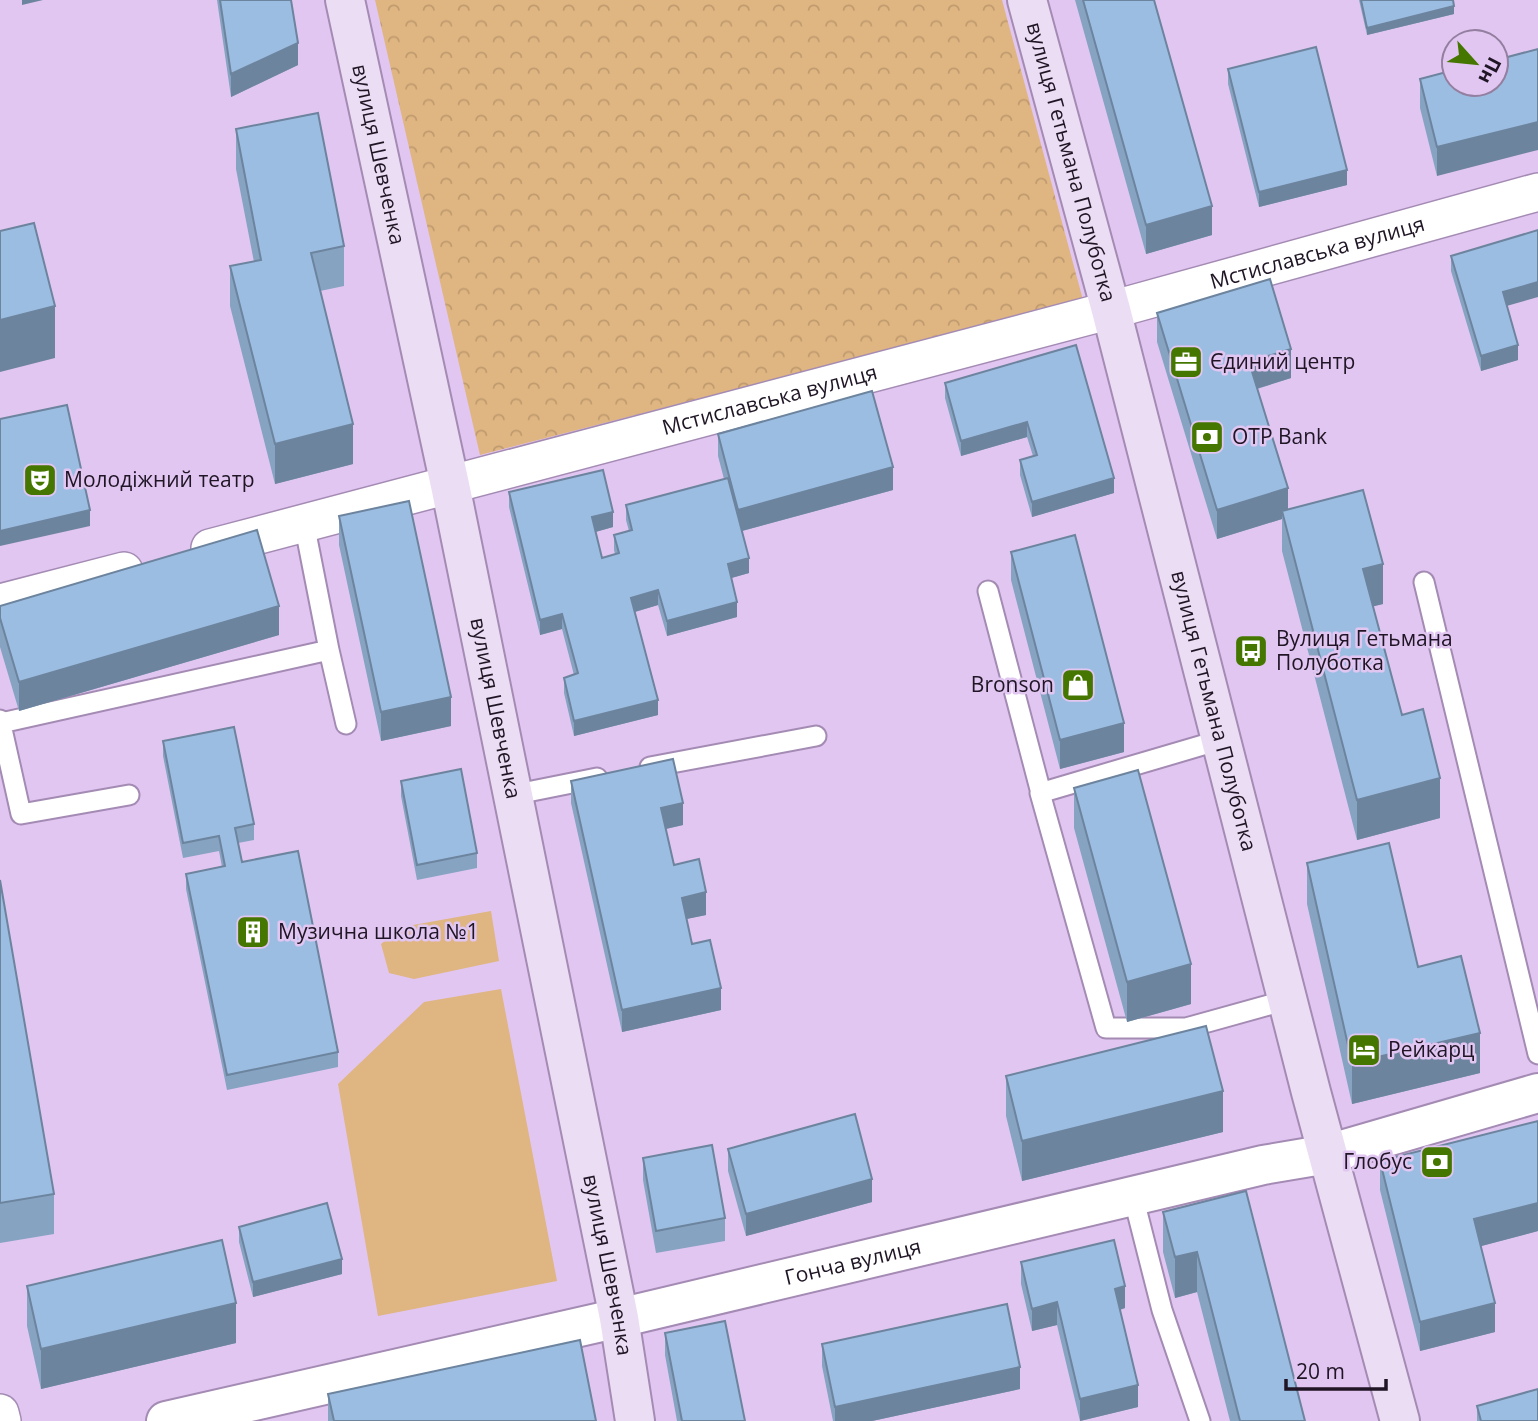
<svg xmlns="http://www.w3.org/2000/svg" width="1538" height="1421" viewBox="0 0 1538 1421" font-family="'Open Sans',sans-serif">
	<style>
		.green { fill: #dfb581 }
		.park { fill: url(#park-crowns) }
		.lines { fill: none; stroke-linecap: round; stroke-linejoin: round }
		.service-casing { stroke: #a48bb4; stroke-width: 23 }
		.minor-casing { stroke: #a48bb4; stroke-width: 40 }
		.tertiary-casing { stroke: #a48bb4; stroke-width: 42 }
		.secondary-casing { stroke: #a48bb4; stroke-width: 42 }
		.service { stroke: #fff; stroke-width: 19 }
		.minor { stroke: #fff; stroke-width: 37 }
		.tertiary { stroke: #fff; stroke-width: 38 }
		.secondary { stroke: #ebddf3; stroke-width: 38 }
		.wall { fill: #86a3c2 }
		.shaded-wall { fill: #6d849e }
		.building { fill: #9cbde2; stroke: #6d849e; stroke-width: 2 }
		.labels { text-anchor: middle; stroke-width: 5; stroke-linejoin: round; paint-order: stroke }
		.street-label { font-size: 21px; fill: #1f1525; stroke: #e1c6f1 }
		.poi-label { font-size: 21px; fill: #1f1525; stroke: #e1c6f1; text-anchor: start }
	</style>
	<defs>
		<pattern id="park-crowns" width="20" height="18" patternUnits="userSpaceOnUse" patternTransform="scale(1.75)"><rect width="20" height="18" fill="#dfb581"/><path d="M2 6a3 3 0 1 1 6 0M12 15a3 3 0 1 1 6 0" fill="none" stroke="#bf9b6f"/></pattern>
	</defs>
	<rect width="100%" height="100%" fill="#e1c6f1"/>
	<path class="green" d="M491,911l8,50 -85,18 -25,-6 -8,-29 21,-17z
		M501,989l56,292 -179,35 -40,-232 86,-82z"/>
	<path class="park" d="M375,0h627l81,300 -603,155z"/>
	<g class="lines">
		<g class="service-casing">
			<path id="service" d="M1424,582l114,472
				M988,591l53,202
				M329,650l17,74
				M0,720l21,94 108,-19
				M1,723l328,-73 -25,-127
				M1220,740l-180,53 66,235h80l101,-28
				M650,767l166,-31
				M512,795l85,-17
				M1133,1196l29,114 38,111"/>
		</g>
		<g class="minor-casing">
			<g id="minor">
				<path id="s1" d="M210,548l901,-238 427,-118"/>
				<path d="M0,603l124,-32"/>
				<path d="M0,1413l2,8"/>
			</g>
		</g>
		<g class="tertiary-casing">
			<g id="tertiary">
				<path id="s2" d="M166,1421l453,-103 644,-153 65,-11 210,-61"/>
			</g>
		</g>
		<g class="secondary-casing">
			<g id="secondary">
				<path id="s3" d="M345,0l105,485 169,833 16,103"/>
				<path id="s4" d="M1027,0l84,310 200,782 89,329"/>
			</g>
		</g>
		<use href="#service" class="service"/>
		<use href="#minor" class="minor"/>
		<use href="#tertiary" class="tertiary"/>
		<use href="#secondary" class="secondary"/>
	</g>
	<path class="wall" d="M217,0h74l7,65 -67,32z
		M1075,0h79l58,235 -66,19z
		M1359,0h94l1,14 -87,21z
		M1538,49l-101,127 -17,-68v-29z
		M1228,69l119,116 -88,22 -31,-123z
		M236,129l108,117v40l-24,5 33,173 -78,20 -45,-178v-40l24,-4 -18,-93z
		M1451,256l67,104 -37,11 -30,-100z
		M1157,313l134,65 -34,11 31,121 95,94 -10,2 29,109 38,103 -83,22 -75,-289v-32l-65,20 -60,-197z
		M1076,345l38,148 -82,24 -12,-42v-15l13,-4 -6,-19 -66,19 -16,-58v-15z
		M718,434l175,56 -151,41 7,42 -18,5 6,39 -70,19 -9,-31 -23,7 23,103 -84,21 -10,-43v-15l10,-3 -12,-46 -22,6 -31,-128v-15l104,35 -18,5 7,26 13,-4 -1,-4v-15l15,-4 -3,-11v-15l98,-26 -6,-23z
		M339,516l112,210 -70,15 -42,-196z
		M1011,552l113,200 -64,17 -49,-189z
		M0,606l279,29 -260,76 -19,-64z
		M163,741l91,83v16l-16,3 4,19 96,190v15l-111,23 -41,-201v-15l36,-7 -3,-16 -36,7 -20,-102z
		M401,781l76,72v15l-60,12 -16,-84z
		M571,781l112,44 -17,4 8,36 32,50 -20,4 6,25 29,66 -99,22 -51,-229z
		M1074,788l117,216 -64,18 -53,-194z
		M1307,863l111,104 62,106 -128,31 -45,-200z
		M0,880l54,314v40l-54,9z
		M1006,1076l217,56 -201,49 -16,-65z
		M728,1149l144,53 -126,34 -18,-65z
		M643,1158l82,60v23l-69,12 -13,-73z
		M1380,1161l158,70 -57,15 14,86 -75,19 -40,-161z
		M1246,1191l59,230h-75l-33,-129 -22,6 -12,-46v-40z
		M239,1227l103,47 -89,23 -14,-55z
		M1021,1262l104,46 -5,2 18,97 -58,14 -23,-96 -25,6 -11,-47z
		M27,1286l209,57 -195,46 -14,-63z
		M665,1333l80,88h-68l-12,-66z
		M822,1344l198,45 -148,32h-39l-11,-55z
		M328,1394l268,27h-268z
		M1477,1406l61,15h-61z"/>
	<path class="shaded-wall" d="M22,0h21l-21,5z
		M1454,6v8l-87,21v-7z
		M298,43v22l-67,32v-23z
		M1538,122v28l-101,26v-29z
		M1347,170v15l-88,22v-15z
		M1212,206v29l-66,19v-29z
		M1538,282v15l-35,10v-15z
		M55,306v52l-55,14v-52z
		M1518,345v15l-37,11v-15z
		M1291,349v29l-42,13v-29z
		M1027,422v15l-66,19v-15z
		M353,424v40l-78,20v-40z
		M893,467v23l-155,42v-22z
		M1114,478v15l-82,24v-15z
		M1288,488v29l-6,-6v8l-65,20v-29z
		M90,510v16l-90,20v-15z
		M613,512v15l-21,6v-16z
		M749,558v15l-21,6v-15z
		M1383,564v40l-20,5v-40z
		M658,590v15l-27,8v-15z
		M737,602v15l-70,19v-15z
		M279,606v29l-260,76v-29z
		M562,614v15l-22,6v-15z
		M451,697v29l-70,15v-29z
		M658,700v15l-84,21v-15z
		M1124,723v29l-64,17v-29z
		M1440,778v40l-83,22v-40z
		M683,803v22l-22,5v-22z
		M706,892v23l-24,5v-22z
		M1191,964v40l-64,18v-40z
		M721,988v22l-99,22v-22z
		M1480,1033v40l-128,31v-41z
		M1223,1091v41l-201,49v-40z
		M872,1179v23l-126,34v-22z
		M1538,1203v28l-64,17v-29z
		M1197,1252v40l-22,6v-41z
		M342,1259v15l-89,23v-15z
		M1125,1286v22l-10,3v-22z
		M1057,1302v23l-25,6v-22z
		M236,1303v40l-195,46v-40z
		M1495,1303v29l-75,19v-29z
		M1020,1367v22l-148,32h-37v-14z
		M1138,1385v22l-58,14v-22z"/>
	<path class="building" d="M220,0h71l7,43 -67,31z
		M1083,0h71l58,206 -66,19z
		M1361,0h92l1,6 -87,22z
		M1316,47l31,123 -88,22 -31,-123z
		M1538,49v73l-101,25 -17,-68 34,-9v14h42v-24z
		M318,113l26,133 -33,7 42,171 -78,20 -45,-178 31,-6 -25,-131z
		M34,223l21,83 -55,14v-89z
		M1538,230v52l-35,10 15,53 -37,11 -30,-100z
		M1270,279l21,70 -42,13 39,126 -71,22 -60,-197z
		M1076,345l38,133 -82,24 -12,-42 17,-5 -10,-33 -66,19 -16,-58z
		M872,391l21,76 -155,43 -20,-76z
		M67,405l23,105 -90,21v-112z
		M603,470l10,42 -21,5 10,41 17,-5 -5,-18 18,-5 -6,-25 102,-27 21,80 -21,6 9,38 -70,19 -9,-31 -27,8 27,102 -84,21 -10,-43 14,-5 -16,-59 -22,6 -31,-128z
		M1363,490l20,74 -20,5 39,146 21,-6 17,69 -83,22 -75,-289z
		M409,501l42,196 -70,15 -42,-196z
		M257,530l22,76 -260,76 -19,-64v-12z
		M1075,535l49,188 -64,17 -49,-188z
		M234,727l20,97 -19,4 7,34 56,-11 40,201 -111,23 -41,-201 39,-8 -6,-30 -36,7 -20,-102z
		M673,759l10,44 -22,5 13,57 25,-6 7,33 -24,6 10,46 18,-4 11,48 -99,22 -51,-229z
		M461,769l16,84 -60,12 -16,-84z
		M1138,770l53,194 -64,18 -53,-194z
		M1389,843l29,124 43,-11 19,77 -128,30 -45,-200z
		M0,880l54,314 -54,9z
		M1206,1026l17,65 -201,50 -16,-65z
		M855,1114l17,65 -126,35 -18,-65z
		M1538,1121v82l-64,16 21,84 -75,19 -40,-161z
		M712,1145l13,73 -69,13 -13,-73z
		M1246,1191l59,230h-65l-43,-169 -22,5 -12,-45z
		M327,1203l15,56 -89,23 -14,-55z
		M222,1240l14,63 -195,46 -14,-63z
		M1114,1240l11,46 -10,3 23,96 -58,14 -23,-97 -25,7 -11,-47z
		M1007,1304l13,63 -185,40 -13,-63z
		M725,1321l20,100h-63l-17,-88z
		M580,1340l16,81h-262l-6,-27z
		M1538,1389v32h-57l-4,-15z"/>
	<defs>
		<g id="office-square" transform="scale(1.75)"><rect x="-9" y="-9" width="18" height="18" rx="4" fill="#457700" stroke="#e1c6f1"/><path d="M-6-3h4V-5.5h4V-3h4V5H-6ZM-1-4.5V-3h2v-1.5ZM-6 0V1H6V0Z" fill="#fff"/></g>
		<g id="bank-square" transform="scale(1.75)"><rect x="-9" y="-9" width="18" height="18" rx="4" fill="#457700" stroke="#e1c6f1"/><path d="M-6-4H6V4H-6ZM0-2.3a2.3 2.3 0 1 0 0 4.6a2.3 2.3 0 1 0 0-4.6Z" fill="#fff"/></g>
		<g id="theatre-square" transform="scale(1.75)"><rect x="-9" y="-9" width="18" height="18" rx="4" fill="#457700" stroke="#e1c6f1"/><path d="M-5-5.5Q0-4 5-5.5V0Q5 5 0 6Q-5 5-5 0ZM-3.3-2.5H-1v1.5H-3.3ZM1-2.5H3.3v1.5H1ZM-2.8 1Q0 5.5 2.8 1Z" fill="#fff"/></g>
		<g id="bus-square" transform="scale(1.75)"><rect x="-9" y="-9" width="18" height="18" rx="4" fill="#457700" stroke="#e1c6f1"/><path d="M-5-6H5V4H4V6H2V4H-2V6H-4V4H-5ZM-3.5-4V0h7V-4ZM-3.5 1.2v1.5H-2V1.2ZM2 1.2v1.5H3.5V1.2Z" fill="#fff"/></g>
		<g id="shop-square" transform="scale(1.75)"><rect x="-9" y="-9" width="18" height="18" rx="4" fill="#457700" stroke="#e1c6f1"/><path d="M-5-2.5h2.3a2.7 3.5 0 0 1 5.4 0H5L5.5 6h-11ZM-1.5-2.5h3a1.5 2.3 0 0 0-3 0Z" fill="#fff"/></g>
		<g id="building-square" transform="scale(1.75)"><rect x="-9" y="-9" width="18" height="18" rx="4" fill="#457700" stroke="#e1c6f1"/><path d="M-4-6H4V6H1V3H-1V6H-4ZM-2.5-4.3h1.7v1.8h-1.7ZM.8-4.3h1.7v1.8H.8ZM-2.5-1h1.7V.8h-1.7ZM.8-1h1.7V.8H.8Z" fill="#fff"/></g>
		<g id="hotel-square" transform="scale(1.75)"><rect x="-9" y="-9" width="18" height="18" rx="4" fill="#457700" stroke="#e1c6f1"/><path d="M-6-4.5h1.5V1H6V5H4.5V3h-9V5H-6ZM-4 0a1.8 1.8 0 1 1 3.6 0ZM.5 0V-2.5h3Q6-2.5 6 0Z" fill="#fff"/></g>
	</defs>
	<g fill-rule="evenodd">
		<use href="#office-square" x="1186" y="362"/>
		<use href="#bank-square" x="1207" y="437"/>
		<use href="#theatre-square" x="40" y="480"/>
		<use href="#bus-square" x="1251" y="651"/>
		<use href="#shop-square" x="1078" y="685"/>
		<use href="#building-square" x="253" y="932"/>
		<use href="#hotel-square" x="1364" y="1050"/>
		<use href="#bank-square" x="1437" y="1162"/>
	</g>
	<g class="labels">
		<g class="street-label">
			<text dy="7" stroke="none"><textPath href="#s3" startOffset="158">вулиця Шевченка</textPath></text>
			<text dy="7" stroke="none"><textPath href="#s4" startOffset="168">вулиця Гетьмана Полуботка</textPath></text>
			<text dy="7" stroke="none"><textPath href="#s1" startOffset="1146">Мстиславська вулиця</textPath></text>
			<text dy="7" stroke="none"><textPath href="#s1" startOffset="579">Мстиславська вулиця</textPath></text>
			<text dy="7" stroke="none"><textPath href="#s3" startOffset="724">вулиця Шевченка</textPath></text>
			<text dy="7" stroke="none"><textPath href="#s4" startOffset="735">вулиця Гетьмана Полуботка</textPath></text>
			<text dy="7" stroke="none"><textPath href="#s2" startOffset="705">Гонча вулиця</textPath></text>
			<text dy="7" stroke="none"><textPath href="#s3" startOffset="1292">вулиця Шевченка</textPath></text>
		</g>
		<g class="poi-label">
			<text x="1210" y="369">Єдиний центр</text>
			<text x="1232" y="444">OTP Bank</text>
			<text x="64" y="487">Молодіжний театр</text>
			<text x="1276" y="646">Вулиця Гетьмана<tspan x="1276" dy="24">Полуботка</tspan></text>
			<text x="1054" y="692" text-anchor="end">Bronson</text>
			<text x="278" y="939">Музична школа №1</text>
			<text x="1388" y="1057">Рейкарц</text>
			<text x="1412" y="1169" text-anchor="end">Глобус</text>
		</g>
	</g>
	<g transform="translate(1475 63) rotate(117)"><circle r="33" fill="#e1c6f1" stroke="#937f9f" stroke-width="2"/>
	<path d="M0-5L12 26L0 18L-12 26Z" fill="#457700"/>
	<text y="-10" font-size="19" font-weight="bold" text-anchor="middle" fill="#1f1525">Пн</text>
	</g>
	<path d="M1286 1379v10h100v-10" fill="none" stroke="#1f1525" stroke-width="3.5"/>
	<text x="1296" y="1379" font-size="21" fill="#1f1525" stroke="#e1c6f1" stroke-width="5" paint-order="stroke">20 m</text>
</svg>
